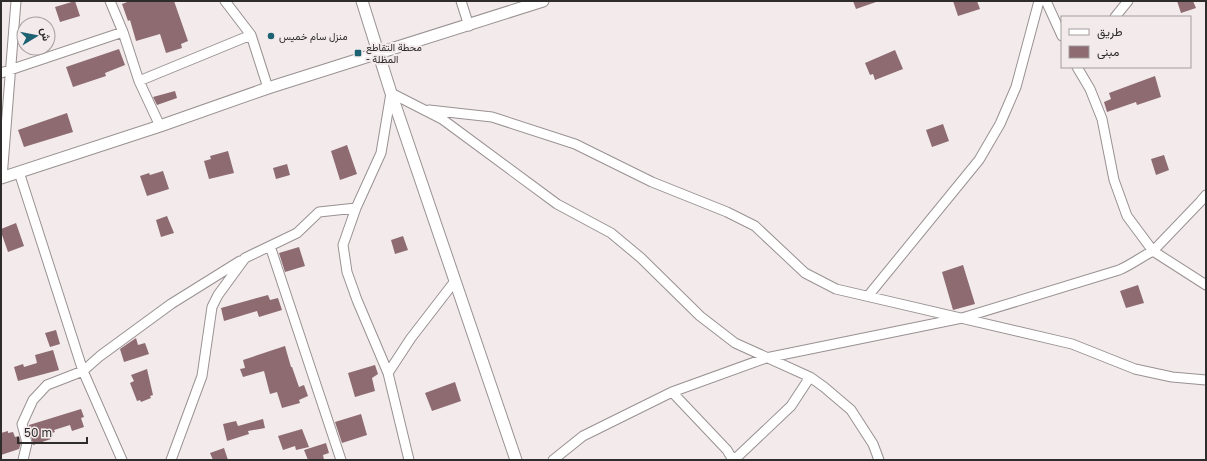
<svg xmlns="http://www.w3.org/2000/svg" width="1207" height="461" viewBox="0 0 1207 461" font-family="'Golos Text',Vazirmatn,sans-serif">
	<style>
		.building { fill: #8d6b71 }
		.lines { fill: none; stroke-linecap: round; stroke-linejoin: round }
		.minor-casing { stroke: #999192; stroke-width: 11 }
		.tertiary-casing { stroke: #999192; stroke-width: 13 }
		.minor { stroke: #fff; stroke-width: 9 }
		.tertiary { stroke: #fff; stroke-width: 11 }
		.poi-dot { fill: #1c6273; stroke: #f2eaeb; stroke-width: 1.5 }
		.labels { text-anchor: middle; stroke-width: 4; stroke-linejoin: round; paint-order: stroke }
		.poi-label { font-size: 10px; fill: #2f2c2c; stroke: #f2eaeb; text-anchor: start }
	</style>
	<rect width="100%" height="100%" fill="#f2eaeb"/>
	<path class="building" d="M75,1l5,15 -20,6 -5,-15z
		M130,1h44l14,40 -7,3 1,4 -16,5 -6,-19 -24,7 -6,-21 -2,1 -6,-17z
		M853,1h23v1l-20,7z
		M953,1h24l3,8 -22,7z
		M1177,1h16l3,7 -15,5z
		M119,49l6,16 -20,8 1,3 -33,11 -7,-20z
		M895,50l8,19 -28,11 -2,-6 -3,1 -5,-12z
		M1155,76l6,21 -24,8 -1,-3 -29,10 -3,-10 7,-3 -2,-6z
		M175,91l2,7 -20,7 -4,-8z
		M67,113l6,19 -49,15 -6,-17z
		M943,124l6,17 -17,6 -6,-17z
		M347,145l10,29 -17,6 -9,-29z
		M228,151l6,22 -25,6 -5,-18 7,-2 -1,-3z
		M1164,155l5,15 -13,5 -5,-16z
		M287,164l3,11 -14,4 -3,-11z
		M163,171l6,18 -22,7 -7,-20 9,-3 1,2z
		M167,216l7,17 -13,4 -5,-17z
		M16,223l8,23 -16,6 -7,-20v-3z
		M403,236l5,14 -13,4 -4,-14z
		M299,247l6,19 -20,6 -6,-19z
		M963,265l12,39 -22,6 -11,-38z
		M1138,285l6,18 -18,5 -6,-17z
		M268,295l2,5 8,-2 4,12 -23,7 -2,-6 -33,10 -3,-13z
		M56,330l4,14 -10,3 -5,-14z
		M136,338l2,7 7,-2 4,11 -25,8 -4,-13z
		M285,346l6,21h1l7,20 5,-2 4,11 -9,4 1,3 -18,5 -5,-16 -7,2 -6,-23 -21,6 -3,-8 5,-1 -2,-8z
		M53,350l6,20 -41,11 -4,-14 9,-3 1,3 13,-4 -2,-8z
		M375,365l3,9 -6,4 3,13 -20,6 -7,-24z
		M147,369l6,26 -3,1 1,2 -10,4 -1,-2 -3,1 -7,-18 4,-2 -3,-6z
		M455,382l6,19 -29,10 -7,-18z
		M81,409l3,8 -3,1 3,9 -12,4 -2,-6 -16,5 1,2 -3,1 1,3 -3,1 1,2 -18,6 -4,-20z
		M361,414l6,21 -25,8 -7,-21z
		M263,419l2,9 -17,3 1,3 -22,7 -4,-17 13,-3 2,5z
		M302,429l7,18 -13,3 -1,-4 -12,4 -5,-14z
		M8,431v2l5,-1 2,5 4,-1 2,7 -2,6 -18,6v-22z
		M326,443l3,10 -6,2 1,5h-16l-4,-10z
		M224,448l4,12h-15l-3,-7z"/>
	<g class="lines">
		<g class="minor-casing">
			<path id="minor" d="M110,1l13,31 16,49 21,45
				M225,1l26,34 17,53
				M461,1l8,25
				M1046,1l16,35
				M1115,17l13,-16
				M1077,67l13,22 12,30 12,61 13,36 26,35 53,34
				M1,73l122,-41
				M139,81l112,-46
				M429,110l63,7 83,27 77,38 75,30 28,14 50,47 31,16 236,55 63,25 37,8 34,3
				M19,172l64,199 39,89
				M2,178l14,-177
				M356,208l-13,37 4,27 10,28 31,73
				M270,246l71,214
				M868,296l111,-136 21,-36 16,-37 23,-86
				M672,392l55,58 6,10
				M23,460l4,-17 -5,-19 11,-24 14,-15 36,-14 17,-15 71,-52 69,-43
				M171,460l31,-84 10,-69 6,-12 27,-37 52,-25 22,-21 37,-4 25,-55 10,-60 51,26 115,85 54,29 30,25 59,58 35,27 75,34 14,10 27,23 22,34 6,16
				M409,460l-21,-87 23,-35 44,-57
				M553,460l30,-24 89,-44 94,-34 196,-40 157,-48c12,-5 22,-13 34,-19l47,-49 6,-7
				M734,460l57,-54 19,-29"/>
		</g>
		<g class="tertiary-casing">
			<path id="tertiary" d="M362,1l29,92 125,367
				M1,178l159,-52 108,-38 275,-87"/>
		</g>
		<use href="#minor" class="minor"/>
		<use href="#tertiary" class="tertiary"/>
	</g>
	<g class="poi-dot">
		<circle cx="271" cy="36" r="4"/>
		<rect x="354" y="49" width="8" height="8" rx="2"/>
	</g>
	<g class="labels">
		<g class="poi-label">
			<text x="279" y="40">منزل سام خميس</text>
			<text x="366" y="51">محطة التقاطع<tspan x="366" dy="12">- المظلة</tspan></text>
		</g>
	</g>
	<rect width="1207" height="461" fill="none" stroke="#2f2c2c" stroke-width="4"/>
	<rect x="1061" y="16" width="130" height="52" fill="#f2eaeb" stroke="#a49e9f"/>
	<rect x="1069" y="29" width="20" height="6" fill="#ffffff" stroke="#a49e9f"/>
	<text x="1097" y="36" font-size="12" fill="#2f2c2c">طريق</text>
	<rect x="1069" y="46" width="20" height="12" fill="#8d6b71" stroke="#a49e9f"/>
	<text x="1097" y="56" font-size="12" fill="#2f2c2c">مبنى</text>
	<g transform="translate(36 36) rotate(80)"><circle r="19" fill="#f2eaeb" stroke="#a49e9f"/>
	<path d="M0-3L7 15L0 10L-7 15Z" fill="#1c6273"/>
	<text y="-6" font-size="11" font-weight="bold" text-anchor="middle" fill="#2f2c2c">ش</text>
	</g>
	<path d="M18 437v6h69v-6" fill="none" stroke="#2f2c2c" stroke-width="2"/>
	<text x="24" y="437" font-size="12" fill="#2f2c2c" stroke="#f2eaeb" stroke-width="3" paint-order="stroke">50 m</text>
</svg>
